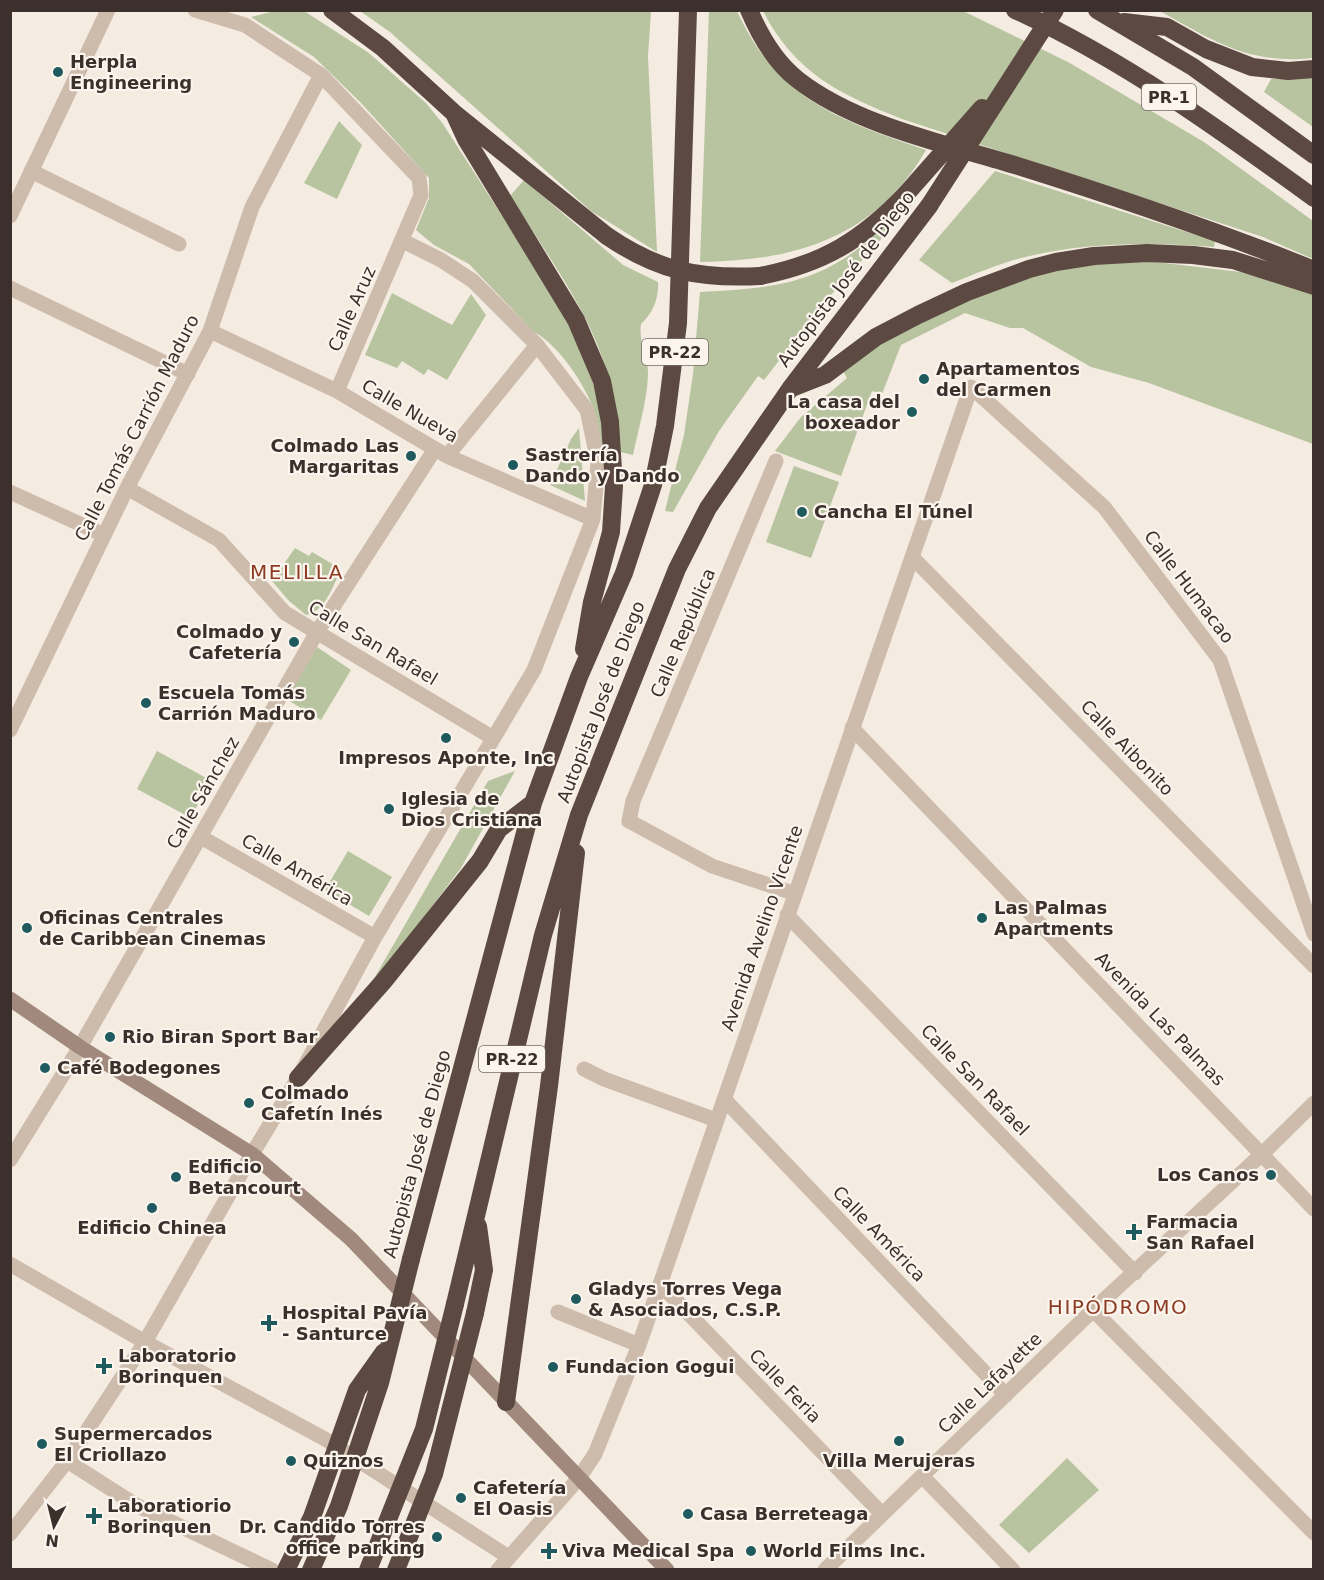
<svg xmlns="http://www.w3.org/2000/svg" width="1324" height="1580" viewBox="0 0 1324 1580" font-family="'DejaVu Sans',sans-serif">
	<style>
		.green { fill: #b8c4a0 }
		.lines { fill: none; stroke-linecap: round; stroke-linejoin: round }
		.minor { stroke: #cdbbac; stroke-width: 15 }
		.tertiary { stroke: #cdbbac; stroke-width: 15 }
		.secondary { stroke: #a18a7d; stroke-width: 15 }
		.motorway { stroke: #5c4a42; stroke-width: 18 }
		.motorway-bridge { stroke: #5c4a42; stroke-width: 18 }
		.poi-dot { fill: #1f5a5e; stroke: #fbf5ee; stroke-width: 2 }
		.labels { text-anchor: middle; stroke-width: 4.5; stroke-linejoin: round; paint-order: stroke }
		.shield { fill: #fbf5ee; stroke: #756b66; stroke-width: 1.5 }
		.shield-label { font-size: 16px; font-weight: bold; fill: #3b302b }
		.poi-label { font-size: 18px; font-weight: bold; fill: #3b302b; stroke: #fbf5ee; text-anchor: start }
		.street-label { font-size: 18px; fill: #3b302b; stroke: #fbf5ee }
		.neighbourhood-label { font-size: 20px; letter-spacing: 1.5px; fill: #8c3b22; stroke: #fbf5ee }
	</style>
	<rect width="100%" height="100%" fill="#f4ebe1"/>
	<path class="green" d="M275,11h29l65,42 57,50 17,21 115,179 25,47 18,59 2,48c-2,-14 -4,-29 -8,-43 -7,-26 -37,-70 -61,-82l-65,-68 -35,-19 -18,-15 13,-32v-20l-68,-75 -47,-46 -63,-40z
		M360,11h291l-3,45 9,196 -66,-41 -201,-179z
		M709,11h28c40,88 103,110 189,139 -50,87 -130,111 -226,112z
		M763,11h200l105,51 136,80 109,79v38l-50,-22 -361,-118c-63,-25 -107,-46 -139,-108z
		M1160,11h153v47c-63,7 -100,-17 -153,-47z
		M1313,76v51l-49,-35 7,-13z
		M339,121l23,24 -25,54 -33,-16z
		M995,171l220,70 -1,6c-65,-5 -129,-5 -193,11 -23,6 -46,16 -69,25l-33,-23z
		M524,180l99,85 35,17c1,16 -5,31 -17,42 -3,18 8,33 7,51 -1,27 -10,55 -15,80l-13,-3c-4,-32 -7,-64 -18,-95 -18,-53 -62,-113 -92,-161z
		M913,199l3,1 -93,104 -59,76 -6,-4 -39,55 -46,81 -8,-1 19,-76 9,-61 7,-82c105,-4 140,-18 213,-93z
		M1147,261l111,13 55,18v152l-164,-61 -58,-16 -68,-39h-13l-45,-15 -64,32 -19,49 -10,-3 -31,85 -66,-25 26,-34 46,-39 -4,-7c54,-43 120,-75 187,-95 38,-11 78,-13 117,-15z
		M392,293l60,32 19,-31 15,21 -39,65 -19,-11 -4,6 -22,-14 -5,7 -32,-13z
		M579,428l6,73 -35,-16 21,-46z
		M794,466l45,16 -28,76 -45,-16z
		M295,548l14,8 3,-4 29,17c-7,15 -16,43 -35,46l-17,-14 -17,-20z
		M317,647l34,23 -30,50 -35,-21z
		M157,751l53,29 -19,38 -54,-29z
		M515,771l-54,97 -96,126 123,-213z
		M348,851l44,26 -23,39 -44,-26z
		M1067,1458l32,32 -70,63 -30,-28z"/>
	<g class="lines">
		<path class="minor" d="M195,10l50,15 76,50 98,103 2,17 -84,196
			M31,171l148,73
			M10,288l178,86
			M210,331l127,60 110,65 146,63
			M447,456l90,-111
			M776,461l-143,340 -4,20 83,45 81,27
			M127,488l92,52 66,73 208,125
			M10,492l94,43
			M913,558l401,408
			M10,730l117,-242 83,-157 42,-124 69,-132
			M201,837l174,100
			M787,915l348,358
			M584,1069l20,10 112,41
			M724,1099l282,296
			M252,1154l46,-76 77,-141 159,-267 59,-151 5,-57 -11,-52 -50,-65 -64,-64 -32,-21 -38,-19
			M10,1160l70,-113 237,-415 118,-183
			M10,1264l135,78 180,97 182,117
			M661,1285l221,229
			M1093,1310l221,223
			M558,1312l81,33
			M67,1461l69,44 136,65
			M922,1476l91,94
			M498,1570l81,-92 16,-24 44,-109 332,-958 133,120 116,153 94,274
			M825,1570l268,-260 169,-156 52,-51"/>
		<path class="tertiary" d="M10,216l98,-206
			M852,728l462,481
			M10,1534l57,-73 78,-119 107,-188"/>
		<path class="secondary" d="M10,999l70,48 172,107 99,85 316,331"/>
		<path class="motorway" d="M332,10l51,38 71,65 153,123
			M749,10c11,26 27,53 49,70 59,46 149,64 220,86 99,31 199,65 296,104
			M1015,10c107,49 204,119 299,188
			M1097,10l96,57 121,88
			M1124,22l43,5 39,22 46,18 36,4 26,-2
			M454,113l12,26 110,181 26,61 8,41 4,64 -3,46 -19,70 -8,47
			M760,276c63,-12 102,-36 146,-82
			M792,388l33,-13 51,-38 42,-22 49,-23 62,-23 27,-7 38,-6 53,-3 46,2 40,5 81,26
			M298,1078l85,-96 97,-121 19,-32 34,-26
			M411,1259l122,-456 46,-126 45,-104 29,-88 12,-59 13,-103 10,-313
			M455,1304l88,-369 36,-120 98,-246 31,-61 82,-119 139,-183
			M475,1313l9,-43 -6,-44
			M506,1402l43,-316 27,-233"/>
		<path class="motorway-bridge" d="M906,194l76,-86
			M929,206l126,-196
			M607,236c51,35 91,43 153,40
			M286,1570l26,-53 45,-127 27,-38
			M311,1570l28,-64 41,-123 31,-124
			M368,1570l56,-141 31,-125
			M396,1570l38,-96 41,-161"/>
	</g>
	<g class="poi-dot">
		<circle cx="58" cy="72" r="6"/>
		<circle cx="924" cy="379" r="6"/>
		<circle cx="912" cy="412" r="6"/>
		<circle cx="411" cy="456" r="6"/>
		<circle cx="513" cy="465" r="6"/>
		<circle cx="802" cy="512" r="6"/>
		<circle cx="294" cy="642" r="6"/>
		<circle cx="146" cy="703" r="6"/>
		<circle cx="446" cy="738" r="6"/>
		<circle cx="389" cy="809" r="6"/>
		<circle cx="982" cy="918" r="6"/>
		<circle cx="27" cy="928" r="6"/>
		<circle cx="110" cy="1037" r="6"/>
		<circle cx="45" cy="1068" r="6"/>
		<circle cx="249" cy="1103" r="6"/>
		<circle cx="1271" cy="1175" r="6"/>
		<circle cx="176" cy="1177" r="6"/>
		<circle cx="152" cy="1208" r="6"/>
		<path d="M1131 1223h6v6h6v6h-6v6h-6v-6h-6v-6h6z"/>
		<circle cx="576" cy="1299" r="6"/>
		<path d="M266 1314h6v6h6v6h-6v6h-6v-6h-6v-6h6z"/>
		<path d="M101 1357h6v6h6v6h-6v6h-6v-6h-6v-6h6z"/>
		<circle cx="553" cy="1367" r="6"/>
		<circle cx="899" cy="1441" r="6"/>
		<circle cx="42" cy="1444" r="6"/>
		<circle cx="291" cy="1461" r="6"/>
		<circle cx="461" cy="1498" r="6"/>
		<circle cx="688" cy="1514" r="6"/>
		<path d="M91 1507h6v6h6v6h-6v6h-6v-6h-6v-6h6z"/>
		<circle cx="437" cy="1537" r="6"/>
		<path d="M546 1542h6v6h6v6h-6v6h-6v-6h-6v-6h6z"/>
		<circle cx="751" cy="1551" r="6"/>
	</g>
	<g class="labels">
		<g class="shield">
			<rect x="1142" y="84" width="54" height="26" rx="4.5"/>
			<rect x="642" y="339" width="66" height="26" rx="4.5"/>
			<rect x="479" y="1046" width="66" height="26" rx="4.5"/>
		</g>
		<g class="shield-label">
			<text x="1169" y="103">PR-1</text>
			<text x="675" y="358">PR-22</text>
			<text x="512" y="1065">PR-22</text>
		</g>
		<g class="poi-label">
			<text x="70" y="68">Herpla<tspan x="70" dy="21">Engineering</tspan></text>
			<text x="936" y="375">Apartamentos<tspan x="936" dy="21">del Carmen</tspan></text>
			<text x="900" y="408" text-anchor="end">La casa del<tspan x="900" dy="21">boxeador</tspan></text>
			<text x="399" y="452" text-anchor="end">Colmado Las<tspan x="399" dy="21">Margaritas</tspan></text>
			<text x="525" y="461">Sastrería<tspan x="525" dy="21">Dando y Dando</tspan></text>
			<text x="814" y="518">Cancha El Túnel</text>
			<text x="282" y="638" text-anchor="end">Colmado y<tspan x="282" dy="21">Cafetería</tspan></text>
			<text x="158" y="699">Escuela Tomás<tspan x="158" dy="21">Carrión Maduro</tspan></text>
			<text x="446" y="764" text-anchor="middle">Impresos Aponte, Inc</text>
			<text x="401" y="805">Iglesia de<tspan x="401" dy="21">Dios Cristiana</tspan></text>
			<text x="994" y="914">Las Palmas<tspan x="994" dy="21">Apartments</tspan></text>
			<text x="39" y="924">Oficinas Centrales<tspan x="39" dy="21">de Caribbean Cinemas</tspan></text>
			<text x="122" y="1043">Rio Biran Sport Bar</text>
			<text x="57" y="1074">Café Bodegones</text>
			<text x="261" y="1099">Colmado<tspan x="261" dy="21">Cafetín Inés</tspan></text>
			<text x="188" y="1173">Edificio<tspan x="188" dy="21">Betancourt</tspan></text>
			<text x="1259" y="1181" text-anchor="end">Los Canos</text>
			<text x="1146" y="1228">Farmacia<tspan x="1146" dy="21">San Rafael</tspan></text>
			<text x="152" y="1234" text-anchor="middle">Edificio Chinea</text>
			<text x="588" y="1295">Gladys Torres Vega<tspan x="588" dy="21">&amp; Asociados, C.S.P.</tspan></text>
			<text x="282" y="1319">Hospital Pavía<tspan x="282" dy="21">- Santurce</tspan></text>
			<text x="118" y="1362">Laboratorio<tspan x="118" dy="21">Borinquen</tspan></text>
			<text x="565" y="1373">Fundacion Gogui</text>
			<text x="54" y="1440">Supermercados<tspan x="54" dy="21">El Criollazo</tspan></text>
			<text x="303" y="1467">Quiznos</text>
			<text x="899" y="1467" text-anchor="middle">Villa Merujeras</text>
			<text x="473" y="1494">Cafetería<tspan x="473" dy="21">El Oasis</tspan></text>
			<text x="107" y="1512">Laboratiorio<tspan x="107" dy="21">Borinquen</tspan></text>
			<text x="700" y="1520">Casa Berreteaga</text>
			<text x="425" y="1533" text-anchor="end">Dr. Candido Torres<tspan x="425" dy="21">office parking</tspan></text>
			<text x="562" y="1557">Viva Medical Spa</text>
			<text x="763" y="1557">World Films Inc.</text>
		</g>
		<g class="street-label">
			<text transform="translate(846 279) rotate(-53)" y="6">Autopista José de Diego</text>
			<text transform="translate(352 309) rotate(-66)" y="6">Calle Aruz</text>
			<text transform="translate(410 411) rotate(30)" y="6">Calle Nueva</text>
			<text transform="translate(137 428) rotate(-63)" y="6">Calle Tomás Carrión Maduro</text>
			<text transform="translate(1189 587) rotate(53)" y="6">Calle Humacao</text>
			<text transform="translate(683 633) rotate(-67)" y="6">Calle República</text>
			<text transform="translate(373 643) rotate(31)" y="6">Calle San Rafael</text>
			<text transform="translate(601 702) rotate(-69)" y="6">Autopista José de Diego</text>
			<text transform="translate(1127 748) rotate(46)" y="6">Calle Aibonito</text>
			<text transform="translate(203 793) rotate(-60)" y="6">Calle Sánchez</text>
			<text transform="translate(297 870) rotate(30)" y="6">Calle América</text>
			<text transform="translate(762 928) rotate(-71)" y="6">Avenida Avelino Vicente</text>
			<text transform="translate(1160 1019) rotate(46)" y="6">Avenida Las Palmas</text>
			<text transform="translate(975 1080) rotate(46)" y="6">Calle San Rafael</text>
			<text transform="translate(417 1154) rotate(-75)" y="6">Autopista José de Diego</text>
			<text transform="translate(879 1234) rotate(46)" y="6">Calle América</text>
			<text transform="translate(990 1383) rotate(-44)" y="6">Calle Lafayette</text>
			<text transform="translate(785 1386) rotate(46)" y="6">Calle Feria</text>
		</g>
		<g class="neighbourhood-label">
			<text x="297" y="579">MELILLA</text>
			<text x="1118" y="1314">HIPÓDROMO</text>
		</g>
	</g>
	<rect width="1324" height="1580" fill="none" stroke="#3b302b" stroke-width="24"/>
	<g transform="translate(54 1526) rotate(187)" stroke="#fbf5ee" stroke-width="4.5" paint-order="stroke">
	<path d="M0-4.5L10 22L0 15L-10 22Z" fill="#3b302b"/>
	<text y="-9" font-size="16" font-weight="bold" text-anchor="middle" fill="#3b302b">N</text>
	</g>
</svg>
